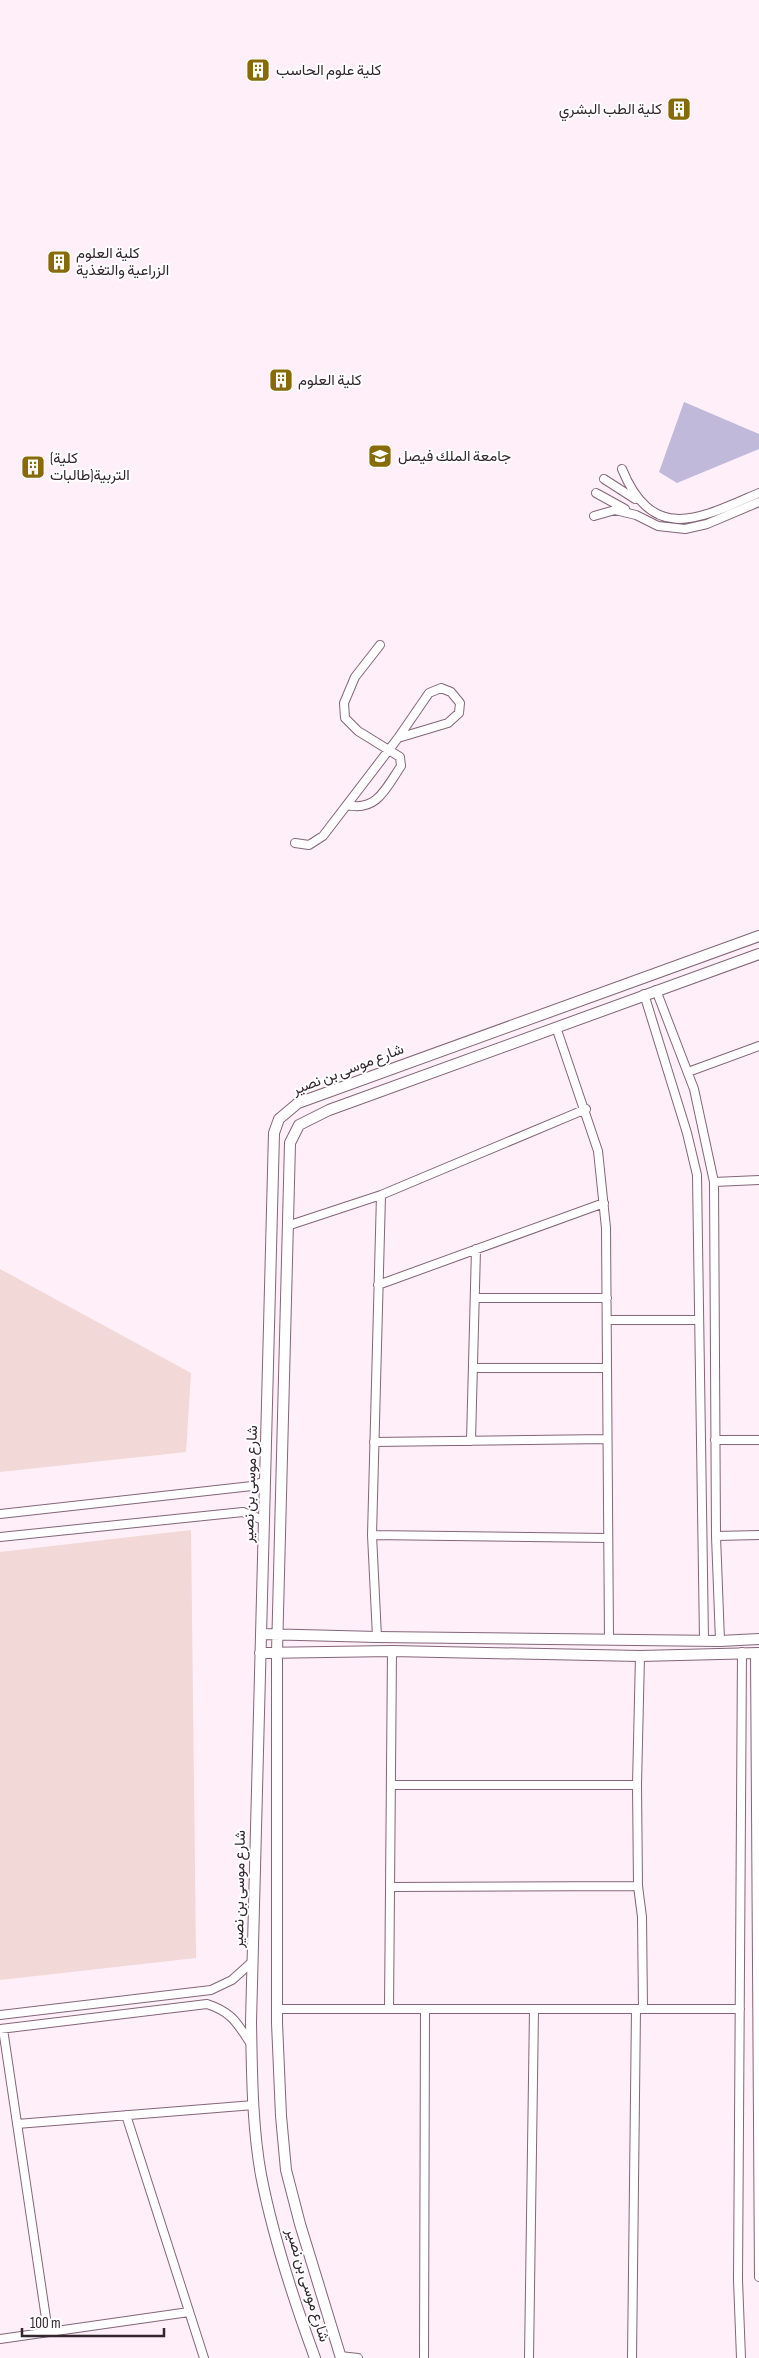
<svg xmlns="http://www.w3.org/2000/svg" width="759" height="2358" viewBox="0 0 759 2358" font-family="'Sofia Sans Condensed',Vazirmatn,sans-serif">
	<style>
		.green { fill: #f2d8d6 }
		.water { fill: #c0b9d9 }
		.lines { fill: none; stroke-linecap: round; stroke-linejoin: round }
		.street-casing { stroke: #846579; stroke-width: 10 }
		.secondary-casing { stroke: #846579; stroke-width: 12 }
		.street { stroke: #fff; stroke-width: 8 }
		.secondary { stroke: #fff; stroke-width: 10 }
		.labels { text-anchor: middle; stroke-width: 4; stroke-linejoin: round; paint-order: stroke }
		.poi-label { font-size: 15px; fill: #33262f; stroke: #fff; text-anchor: start }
		.street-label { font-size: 15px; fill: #33262f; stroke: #fff }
	</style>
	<rect width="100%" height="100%" fill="#feeff8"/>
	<path class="green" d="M0,1269l191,104 -5,79 -186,20z
		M191,1530l5,428 -196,22v-428z"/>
	<path class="water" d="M684,402l75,32v15l-82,34 -18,-11z"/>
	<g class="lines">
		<g class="street-casing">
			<path id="street" d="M622,469c31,76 79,49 137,24
				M604,479l31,20
				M596,493l29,16
				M594,516l21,-6 21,5 22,11 27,3 22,-5 52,-22
				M347,805c30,7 39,-17 54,-39l-1,-9 -42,-26 -13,-13 -1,-15 11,-26 25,-32
				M295,843l14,2 14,-9 75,-98 31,-45 12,-5 10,4 9,11 -1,10 -11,10 -50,15
				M656,990l38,99 20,93 2,354 4,105
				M644,994l43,139 10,42 7,465
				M556,1027l42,124 8,77 3,411
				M688,1072l71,-26
				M714,1182l45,-2
				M287,1226l94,-31 205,-86
				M378,1285l226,-82
				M475,1298h132
				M607,1320h92
				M473,1368h134
				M715,1440h44
				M471,1441l5,-192
				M374,1442l233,-3
				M0,1514l252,-28 13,-5
				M372,1535l235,3
				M716,1536l43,-1
				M0,1537l243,-25 20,8
				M377,1637l-5,-102 9,-340
				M755,1653l4,624
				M391,1785h246
				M638,1886l4,31 1,92
				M391,1887l247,-1 -1,-101 3,-129
				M277,2009h463
				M389,2009l3,-358
				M0,2015l211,-25 21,-10 20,-18
				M0,2029l207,-25c25,8 30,19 44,40
				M3,2029l45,303
				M126,2115l78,243
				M17,2124l237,-19
				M0,2339l189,-27
				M340,2356l18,2
				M424,2358l1,-349
				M529,2358l5,-349
				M632,2358l4,-349
				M741,2358l-3,-78 4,-628"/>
		</g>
		<g class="secondary-casing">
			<path id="secondary" d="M261,1634l116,3 343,4 39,-2
				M260,1653l132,-2 248,5 119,-3
				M315,2358c-22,-60 -42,-121 -54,-183 -9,-50 -9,-102 -10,-153l23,-889 5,-14 19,-16 461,-167
				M341,2358l-41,-134 -14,-54 -5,-54 -4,-93v-371l13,-509 9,-18 30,-15 430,-156"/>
		</g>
		<use href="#street" class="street"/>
		<use href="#secondary" class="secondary"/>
	</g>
	<defs>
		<g id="building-square" transform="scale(1.25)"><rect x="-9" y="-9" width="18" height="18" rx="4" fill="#876b08" stroke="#fff"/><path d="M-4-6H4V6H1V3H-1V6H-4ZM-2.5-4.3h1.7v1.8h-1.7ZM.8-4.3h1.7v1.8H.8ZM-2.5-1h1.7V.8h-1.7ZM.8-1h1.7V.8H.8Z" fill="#fff"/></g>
		<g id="university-square" transform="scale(1.25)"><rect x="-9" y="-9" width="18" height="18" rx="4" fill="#876b08" stroke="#fff"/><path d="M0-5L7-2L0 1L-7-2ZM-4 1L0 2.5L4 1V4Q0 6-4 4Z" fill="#fff"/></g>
	</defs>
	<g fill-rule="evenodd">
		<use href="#building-square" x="258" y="70"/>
		<use href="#building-square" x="679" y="109"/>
		<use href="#building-square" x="59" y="262"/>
		<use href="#building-square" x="281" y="380"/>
		<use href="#university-square" x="380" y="456"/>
		<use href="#building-square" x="33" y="467"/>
	</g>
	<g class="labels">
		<g class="poi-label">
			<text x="276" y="75">كلية علوم الحاسب</text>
			<text x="662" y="114" text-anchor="end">كلية الطب البشري</text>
			<text x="76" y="258">كلية العلوم<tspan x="76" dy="17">الزراعية والتغذية</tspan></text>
			<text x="298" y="385">كلية العلوم</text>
			<text x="398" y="461">جامعة الملك فيصل</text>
			<text x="50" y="463">(كلية<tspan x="50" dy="17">التربية(طالبات</tspan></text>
		</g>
		<g class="street-label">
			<text transform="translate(348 1069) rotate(-21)" y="5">شارع موسى بن نصير</text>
			<text transform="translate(250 1484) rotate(-88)" y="5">شارع موسى بن نصير</text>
			<text transform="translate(239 1889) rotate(-89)" y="5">شارع موسى بن نصير</text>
			<text transform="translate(308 2285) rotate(73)" y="5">شارع موسى بن نصير</text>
		</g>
	</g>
	<path d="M22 2328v8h142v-8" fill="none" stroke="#33262f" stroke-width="2.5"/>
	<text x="30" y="2328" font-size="15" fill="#33262f" stroke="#ffffff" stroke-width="4" paint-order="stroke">100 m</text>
</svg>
